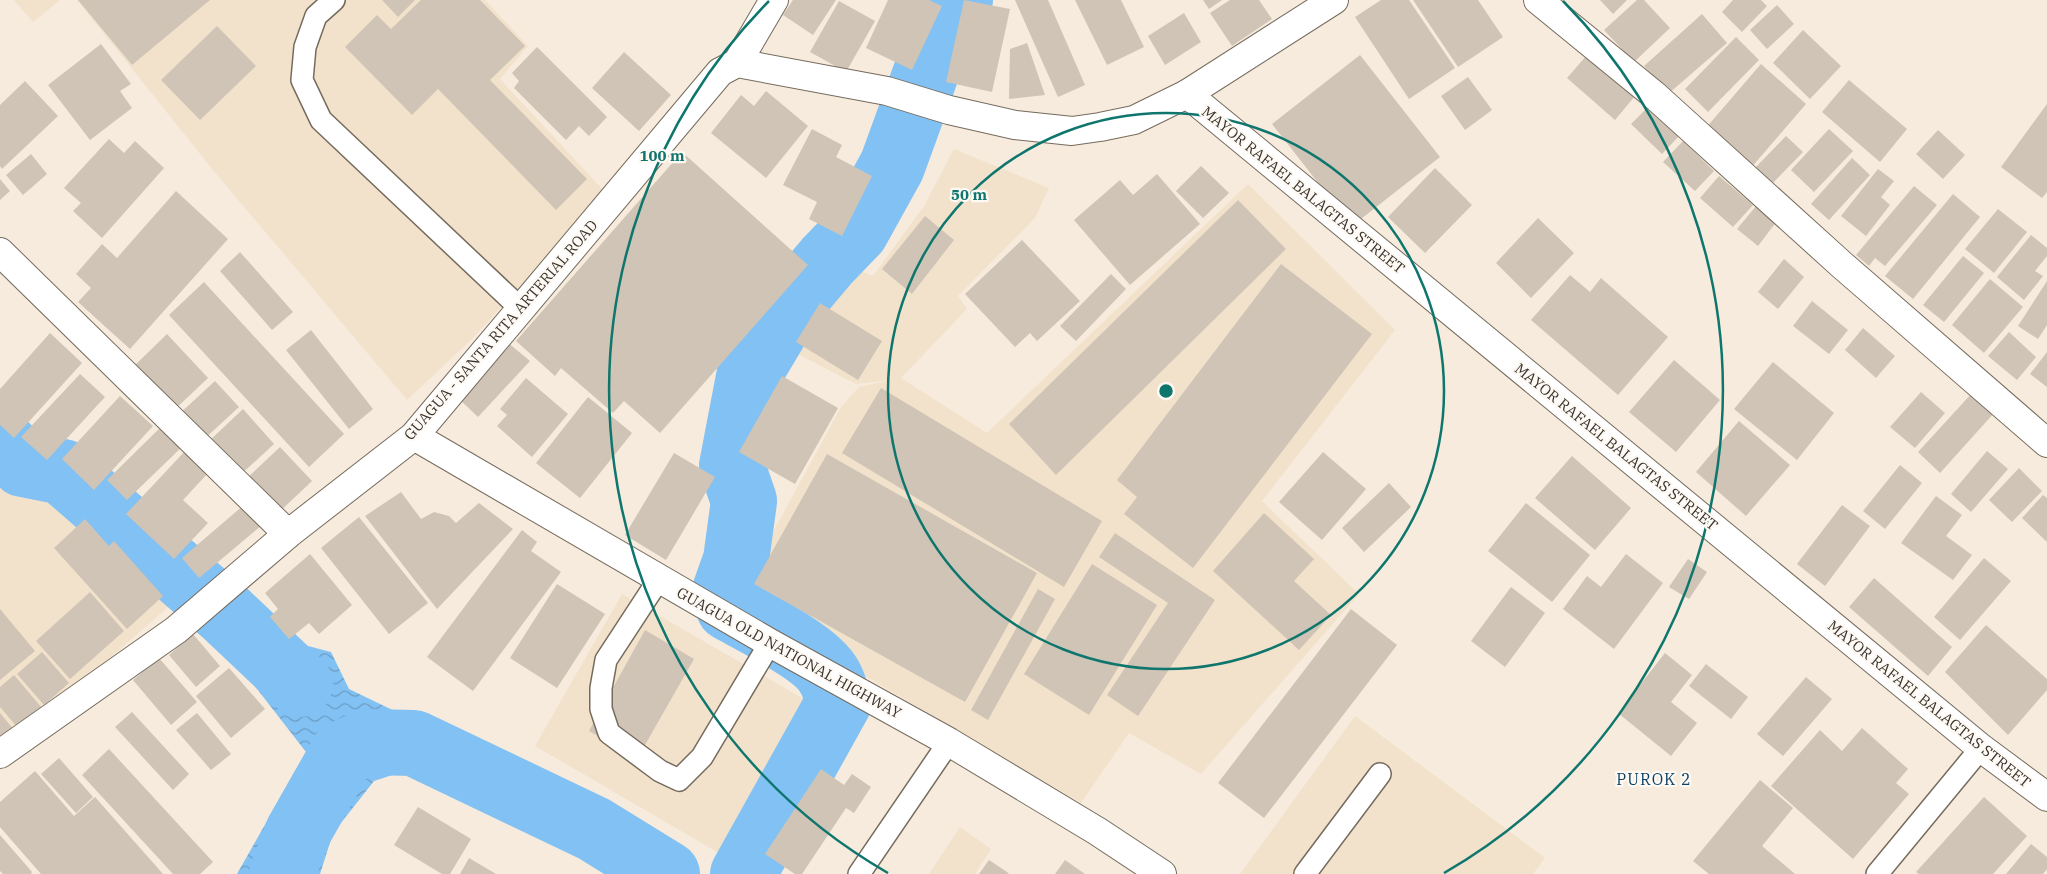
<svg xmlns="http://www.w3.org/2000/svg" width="2047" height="874" viewBox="0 0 2047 874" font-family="'IBM Plex Serif',serif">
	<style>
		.built { fill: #f2e2cc }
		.water { fill: url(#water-waves) }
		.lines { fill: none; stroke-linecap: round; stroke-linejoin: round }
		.river { stroke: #82c1f3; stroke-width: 66 }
		.building { fill: #cfc4b5 }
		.service-casing { stroke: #756b5d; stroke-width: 24 }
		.minor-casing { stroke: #756b5d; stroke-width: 30 }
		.tertiary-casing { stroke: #756b5d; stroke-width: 30 }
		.secondary-casing { stroke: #756b5d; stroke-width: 30 }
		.service { stroke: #fff; stroke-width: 21 }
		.minor { stroke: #fff; stroke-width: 28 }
		.tertiary { stroke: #fff; stroke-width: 28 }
		.secondary { stroke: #fff; stroke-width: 28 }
		.ring { fill: none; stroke: #0f766e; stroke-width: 2.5 }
		.labels { text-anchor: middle; stroke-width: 4.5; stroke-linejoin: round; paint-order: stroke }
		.street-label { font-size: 15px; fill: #37332d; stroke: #fef9f3 }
		.neighbourhood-label { font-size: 16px; letter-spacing: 1px; fill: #0f4366; stroke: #fef9f3 }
		.centre { fill: #0f766e; stroke: #fef9f3; stroke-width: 2.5 }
		.ring-label { font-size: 15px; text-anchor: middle; font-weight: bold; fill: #0f766e; stroke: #fef9f3; stroke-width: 4.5; stroke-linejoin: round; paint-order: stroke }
	</style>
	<defs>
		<pattern id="water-waves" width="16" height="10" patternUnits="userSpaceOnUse" patternTransform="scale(1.25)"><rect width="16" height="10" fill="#82c1f3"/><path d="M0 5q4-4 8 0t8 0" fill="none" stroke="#6b9dc5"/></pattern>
	</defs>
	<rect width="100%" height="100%" fill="#f6ebdc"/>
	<path class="built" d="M14,0h46l-27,22z
		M77,0h408l43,46 -28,33 106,114 -134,146 -65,61 -194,-230z
		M954,149l95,39 -14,30 -77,78 9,13 -66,69 86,55 261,-249 147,146 -133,171 97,93 -158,180 -72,-41 -48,70 -345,-203 105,-193 18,-20 32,-7 -35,4 -72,-37 40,-61 19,-22 30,12 51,-70z
		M0,454l19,22 81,46 74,80 -174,152z
		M622,594l206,119 -87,153 -206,-120z
		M1355,716l190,142 -12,16h-293z
		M960,827l31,22 -16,25h-46z"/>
	<path class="water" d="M242,612l44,44 22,-10 23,6 18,37 60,29 54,34 -89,29 -41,52 -13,41h-83l69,-122 -86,-111z"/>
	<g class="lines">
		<path class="river" d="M0,440l23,24 40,8 162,141 75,71
			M282,874l16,-42 45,-79 25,-11 46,1 180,86 73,45
			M743,874l96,-172c-3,-8 -5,-18 -10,-26 -13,-24 -75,-54 -100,-68l-4,-17 11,-31 8,-59 -12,-35 18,-94 40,-67 37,-44 29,-30 36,-65 35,-96 24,-58 9,-12"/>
	</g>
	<path class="building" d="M78,0h132l-78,65z
		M382,0h33l-17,17z
		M421,0h59l45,46 -35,34 97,99 -31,31 -118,-121 -26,26 -67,-68 32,-32 14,14z
		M793,0h43l-23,35 -30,-20z
		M888,0h41l13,6 -30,64 -46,-22z
		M964,0l46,9 -18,83 -46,-10z
		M1015,0h33l37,85 -27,12z
		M1075,0h46l23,47 -37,18z
		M1203,0h19l-13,9z
		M1230,0h29l13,19 -40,27 -22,-33z
		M1381,0h28l46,68 -46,31 -54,-82z
		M1413,0h65l25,37 -45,30z
		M1600,0h27l-14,14z
		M1637,0h7l26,28 -36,34 -30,-32z
		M1733,0h28l6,6 -25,26 -20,-20z
		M839,1l36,20 -29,51 -36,-20z
		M1777,5l17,19 -27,25 -17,-19z
		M1184,13l17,29 -36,23 -17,-29z
		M1702,14l25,29 -59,51 -24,-28z
		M217,26l39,40 -56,54 -39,-40z
		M1803,30l38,36 -31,33 -37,-36z
		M1736,37l23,23 -51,52 -23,-23z
		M1027,43l18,52 -36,4 1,-50z
		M101,44l30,40 -11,7 12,17 -42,32 -42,-55z
		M537,47l70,70 -18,19 -10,-10 -13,14 -52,-52 5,-7 -7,-8z
		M624,52l47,43 -32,36 -47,-43z
		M1360,55l80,102 -88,69 -80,-102z
		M1587,55l48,41 -20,24 -48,-42z
		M1761,64l45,40 -56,65 -45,-40z
		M1468,77l24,33 -27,20 -24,-34z
		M1849,80l58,49 -27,33 -58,-50z
		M25,81l33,35 -56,53 -2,-3v-61z
		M766,91l42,35 -42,52 -55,-45 30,-38 13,11z
		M2047,104v88l-5,6 -41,-31z
		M1648,107l31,29 -17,18 -31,-30z
		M812,129l30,16 -6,12 36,19 -30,60 -33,-17 8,-17 -34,-17z
		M1829,129l24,22 -39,41 -23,-22z
		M1938,130l27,25 -22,24 -27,-25z
		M1786,136l17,16 -32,33 -17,-16z
		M109,139l15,14 11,-12 29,27 -62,70 -29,-27 8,-8 -17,-15z
		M1683,141l31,30 -19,20 -32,-29z
		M682,152l126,113 -148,168 -36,-32 -11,12 -52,-45 -6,8 -39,-35z
		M31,154l16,20 -24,21 -17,-20z
		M1852,158l18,17 -41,45 -18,-16z
		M1201,166l28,27 -26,25 -27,-27z
		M1435,168l37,37 -47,48 -37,-36z
		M1878,169l16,12 -13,16 9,8 -24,31 -25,-20z
		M1157,174l43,50 -70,61 -56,-65 46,-40 13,15z
		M1719,176l34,29 -20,22 -33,-29z
		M0,179l10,12 -10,9z
		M1914,186l23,19 -52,61 -10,-8 -6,8 -13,-11z
		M176,191l52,48 -98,110 -52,-47 13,-14 -15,-14 26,-30 15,14z
		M1953,194l27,23 -67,82 -28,-23z
		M1238,200l48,49 -230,226 -47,-51z
		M1757,205l20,16 -19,25 -21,-17z
		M1998,209l29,23 -33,41 -29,-24z
		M925,216l29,24 -42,54 -30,-25z
		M1538,218l36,35 -43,45 -35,-35z
		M2031,235l16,13v8l-12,15 8,5 -19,24 -27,-23z
		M1022,240l58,61 -43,40 -7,-8 -15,14 -50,-53z
		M240,252l53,60 -21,18 -52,-59z
		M1963,256l21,17 -40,49 -21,-17z
		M1784,259l20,18 -26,32 -20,-17z
		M1281,264l91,70 -179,234 -69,-54 13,-17 -20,-17z
		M1111,274l15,15 -50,52 -16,-15z
		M1570,275l20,17 11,-14 67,59 -50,58 -87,-75z
		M1990,279l33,28 -39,46 -32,-28z
		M2047,281v44l-9,14 -20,-13z
		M204,282l140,152 -35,33 -140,-152z
		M1812,301l36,29 -19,24 -36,-28z
		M820,303l62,38 -24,39 -62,-38z
		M1863,328l32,28 -19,22 -31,-28z
		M311,330l62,79 -24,20 -63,-79z
		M2009,332l27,25 -19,23 -29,-24z
		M50,333l32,30 -68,75 -14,-13v-36z
		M167,334l41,44 -36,34 -41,-43z
		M506,341l24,20 -52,56 -22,-21z
		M2047,352v35l-17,-13z
		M1674,360l46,40 -44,52 -47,-40z
		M1773,362l61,51 -37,47 -63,-51z
		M80,374l25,23 -58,63 -26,-23z
		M782,376l56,32 -43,76 -56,-32z
		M526,378l42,36 -36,43 -35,-31 10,-11 -7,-6z
		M215,381l24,26 -38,35 -24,-26z
		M881,388l221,133 -38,66 -222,-134z
		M1921,392l24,21 -30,35 -25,-21z
		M1973,392l21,21 -54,60 -22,-21z
		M120,396l33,30 -59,64 -32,-31z
		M588,397l44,36 -52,65 -44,-35z
		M243,409l31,35 -37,34 -31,-34z
		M1739,421l51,44 -44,51 -50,-44z
		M165,423l20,21 -58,56 -20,-20z
		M280,447l32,34 -36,34 -32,-34z
		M186,450l23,22 -26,28 25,23 -34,36 -48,-45z
		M1987,451l21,18 -37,43 -20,-18z
		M1323,452l43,37 -44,51 -43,-38z
		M674,453l41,24 -49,83 -41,-25z
		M827,454l210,119 -72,129 -211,-118z
		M1572,456l59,52 -36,42 -60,-52z
		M1900,465l22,18 -37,46 -22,-18z
		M2019,468l23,23 -30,31 -23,-22z
		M1389,483l22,24 -47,45 -22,-24z
		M401,492l20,27 13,-7 15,4 7,7 23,-20 34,26 -76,80 -72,-93z
		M2043,495l4,3v44l-25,-24z
		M1936,496l26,19 -16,21 26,19 -19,25 -52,-37z
		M1526,503l64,52 -38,47 -64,-51z
		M245,504l17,21 -63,53 -17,-20z
		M1842,505l28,21 -45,60 -28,-22z
		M1264,513l50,46 -20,22 37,34 -32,35 -86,-79z
		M359,517l69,86 -39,31 -68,-86z
		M85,519l24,27 5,-5 49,55 -36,33 -73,-81z
		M522,530l15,12 -6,9 30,21 -88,119 -46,-34z
		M1115,533l100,67 -77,116 -31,-21 61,-92 -69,-46z
		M310,554l42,51 -33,29 -10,-11 -20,16 -19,-22 8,-8 -13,-16z
		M1626,554l37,29 -49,66 -51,-40 24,-33 14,11z
		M1984,558l27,23 -51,59 -26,-23z
		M1688,559l19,13 -18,27 -20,-12z
		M1092,564l65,41 -68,110 -65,-41z
		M1874,578l78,69 -24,29 -79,-69z
		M557,584l48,30 -48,74 -47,-30z
		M1511,587l34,26 -40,54 -34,-26z
		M1038,589l17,10 -67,121 -17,-10z
		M90,592l34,39 -54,48 -34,-38z
		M0,609l35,42 -35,29z
		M1351,609l46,36 -133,173 -46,-35z
		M1986,625l61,54v11l-39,45 -63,-63z
		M645,630l49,29 -57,100 -48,-28z
		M193,634l27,32 -24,21 -27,-32z
		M42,652l27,31 -25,22 -27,-31z
		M1665,653l27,22 -21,27 26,21 -26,33 -53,-43z
		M159,658l38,44 -26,23 -38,-45z
		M1706,664l42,33 -17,22 -42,-33z
		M229,668l36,41 -34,29 -35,-42z
		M14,675l28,33 -24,20 -18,-21v-20z
		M1806,677l26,22 -49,57 -26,-22z
		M132,712l57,62 -16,16 -58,-63z
		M0,713l15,18 -15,12z
		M197,713l34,41 -20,16 -35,-40z
		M1862,728l46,41 -12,14 13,11 -56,65 -82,-73 49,-56 22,21z
		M109,749l104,113 -13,12h-27l-91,-99z
		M59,758l34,39 -17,16 -35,-39z
		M821,769l23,16 8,-11 19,13 -17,26 -8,-5 -44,66h-7l-30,-20z
		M35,771l39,45 21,-19 68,77h-122l-41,-47v-25z
		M1760,780l33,28 -31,38 33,28h-86l-16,-13z
		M1984,797l43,39 -34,38h-74l-3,-2z
		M418,807l53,32 -21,35h-8l-48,-29z
		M0,835l32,37 -1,2h-28l-3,-3z
		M2031,844l16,13v12l-4,5h-37z
		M469,858l27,16h-36z
		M989,860l18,12 2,2h-30z
		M1065,860l20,14h-30z"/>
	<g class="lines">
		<g class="service-casing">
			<path id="service" d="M334,0l-18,16 -11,31 -3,33 19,40 200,189
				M659,579l-53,81 -5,28v21l8,24 51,38 19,9 23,-23 68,-114
				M859,874l90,-132
				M1305,874l75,-100
				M1877,874l104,-126"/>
		</g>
		<g class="minor-casing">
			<path id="minor" d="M1538,0l115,94 189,171 205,178
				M737,63l37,-63
				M0,252l288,282"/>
		</g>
		<g class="tertiary-casing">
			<path id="tertiary" d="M1187,94l794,654 66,49"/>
		</g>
		<g class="secondary-casing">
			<path id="secondary" d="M414,436l356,207 179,99 148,89 65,43
				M0,754l176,-124 112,-96 126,-98 306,-364 17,-9 150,28 62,19 66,15 57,6 28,-4 34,-7 53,-26 147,-94"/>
		</g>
		<use href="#service" class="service"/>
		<use href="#minor" class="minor"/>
		<use href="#tertiary" class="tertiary"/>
		<use href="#secondary" class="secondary"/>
	</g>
	<g class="ring">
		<circle cx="1166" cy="391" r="278"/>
		<path d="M888 873A556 556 0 0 1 769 1M1563 1A556 556 0 0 1 1444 873"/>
	</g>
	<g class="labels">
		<g class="street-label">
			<text transform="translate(1303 190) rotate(39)" y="5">MAYOR RAFAEL BALAGTAS STREET</text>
			<text transform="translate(501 330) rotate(-49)" y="5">GUAGUA - SANTA RITA ARTERIAL ROAD</text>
			<text transform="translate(1616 447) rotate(39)" y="5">MAYOR RAFAEL BALAGTAS STREET</text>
			<text transform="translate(789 653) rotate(29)" y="5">GUAGUA OLD NATIONAL HIGHWAY</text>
			<text transform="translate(1929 704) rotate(39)" y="5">MAYOR RAFAEL BALAGTAS STREET</text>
		</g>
		<g class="neighbourhood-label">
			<text x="1654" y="785">PUROK 2</text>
		</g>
	</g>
	<circle cx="1166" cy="391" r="8" class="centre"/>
	<g class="ring-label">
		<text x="662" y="161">100 m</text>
		<text x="969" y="200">50 m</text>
	</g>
</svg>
